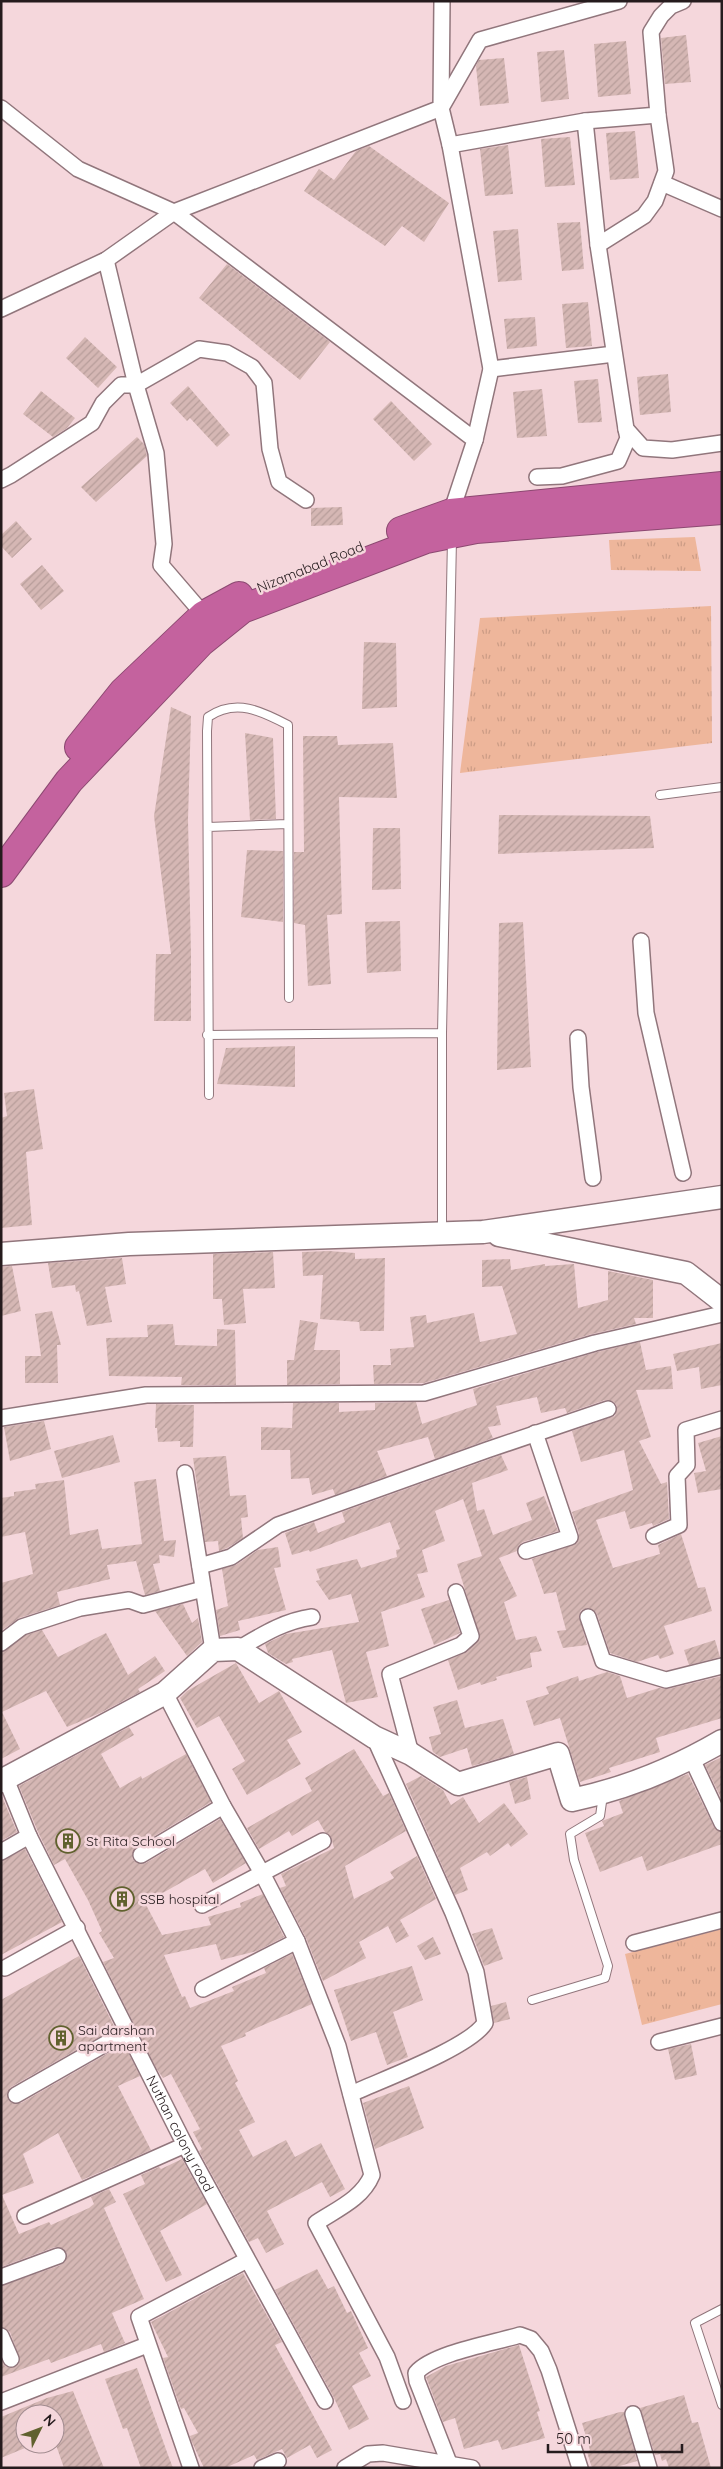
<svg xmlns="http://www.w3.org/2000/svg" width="723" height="2469" viewBox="0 0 723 2469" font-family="Quicksand,sans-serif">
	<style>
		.park { fill: url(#park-tufts) }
		.building { fill: url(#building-hatch) }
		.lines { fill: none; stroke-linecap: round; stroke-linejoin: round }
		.lane-casing { stroke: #91767c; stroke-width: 10 }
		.street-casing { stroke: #91767c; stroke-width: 18 }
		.secondary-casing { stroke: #91767c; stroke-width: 25 }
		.highway-casing { stroke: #8c4971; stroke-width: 30 }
		.lane { stroke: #fff; stroke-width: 8 }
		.street { stroke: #fff; stroke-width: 15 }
		.secondary { stroke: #fff; stroke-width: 22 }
		.highway { stroke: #c4629e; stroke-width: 28 }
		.labels { text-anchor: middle; stroke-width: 5; stroke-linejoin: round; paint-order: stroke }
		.street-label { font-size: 14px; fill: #251b1d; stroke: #f5d7dc }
		.poi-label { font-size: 14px; fill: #251b1d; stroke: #f5d7dc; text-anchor: start }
	</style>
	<defs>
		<pattern id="park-tufts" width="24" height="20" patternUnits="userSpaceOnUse" patternTransform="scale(1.25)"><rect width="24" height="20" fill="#eeb69b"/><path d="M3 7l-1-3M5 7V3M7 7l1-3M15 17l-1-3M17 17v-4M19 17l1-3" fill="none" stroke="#cc9c85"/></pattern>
		<pattern id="building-hatch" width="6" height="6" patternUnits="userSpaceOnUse" patternTransform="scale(1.25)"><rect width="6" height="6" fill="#d5b7b4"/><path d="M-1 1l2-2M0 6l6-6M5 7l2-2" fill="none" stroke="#b79d9a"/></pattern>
	</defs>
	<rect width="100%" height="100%" fill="#f5d7dc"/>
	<path class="park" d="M695,537l6,34 -90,-1 -2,-30z
		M711,606l1,137 -252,30 20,-155z
		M722,1929v75l-80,21 -17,-71z"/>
	<path class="building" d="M686,35l5,47 -26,2 -4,-46z
		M626,41l5,53 -33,3 -4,-53z
		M564,50l5,49 -28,3 -4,-50z
		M504,58l5,45 -29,3 -4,-40 3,-6z
		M635,131l4,47 -29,2 -4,-47z
		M570,137l5,48 -30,2 -4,-48z
		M508,145l5,49 -28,2 -5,-47z
		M369,146l80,57 -25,39 -22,-16 -17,20 -81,-55 15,-22 15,11 22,-29z
		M580,222l4,47 -22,2 -5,-48z
		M518,229l4,51 -24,2 -5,-51z
		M227,264l103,78 -30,38 -101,-82z
		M588,302l4,44 -26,2 -4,-44z
		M535,317l2,29 -30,3 -3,-30z
		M85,337l32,30 -19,21 -32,-30z
		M668,374l3,38 -31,3 -3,-38z
		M598,379l4,43 -24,1 -4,-42z
		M188,386l42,49 -13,12 -27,-29 -3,3 -17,-18z
		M542,389l5,47 -30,2 -4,-46z
		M41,391l34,27 -8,10 -14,9 -30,-23z
		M391,401l41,43 -18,17 -41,-42z
		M137,437l7,7 3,12 -51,46 -15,-15z
		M342,507l1,18 -32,1v-18z
		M16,521l16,18 -20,19 -11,-12v-11z
		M42,565l22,26 -23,19 -21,-26z
		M364,642l32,1 1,64 -35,2z
		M171,707l20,9 -3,104 3,134v67h-37l2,-67h15l-17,-138z
		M245,733l28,5 3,81 -26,1z
		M303,736h34l1,9 55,-2 4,55 -58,-1 3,117 -15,1 4,69 -23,2 -3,-61 -11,-2v-71h10z
		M499,815l151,1 4,32 -156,6z
		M373,828h27l1,61 -29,1z
		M247,850l36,1v71l-42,-5z
		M400,921l1,50 -34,2 -2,-51z
		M523,922l8,145 -34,3 2,-147z
		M295,1046v41l-78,-3 9,-36z
		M34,1089l9,60 -17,3 6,73 -31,3v-110l6,-2 -3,-23z
		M329,1251l26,2v6l30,-1 -1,73h-24l-1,-9 -39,-3 3,-44 -20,1 -1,-24z
		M273,1252l2,36 -32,1 3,34 -22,2 -2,-26h-9v-45z
		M122,1258l4,26 -21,3 7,35 -25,4 -8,-35 -3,1 -1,-7 -23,3 -4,-25z
		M510,1259l1,11 34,-6v2l29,-2 4,44 30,-8v-29l45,9v38h-19l2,6 -44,10 -168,49 -50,1 -1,-19h18l-1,-16 24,-2 -4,-30 16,-2 1,8 47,-10 6,29 37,-8 -15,-48 -20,1v-27z
		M12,1266l9,45 -20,5v-49z
		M52,1311l9,34h-4l1,38h-33v-27h16l-6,-42z
		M300,1320l18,3 -4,27h26v34l-53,1v-25h7z
		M173,1324l2,21 42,1v-17l18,1 1,55h-55l1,-8 -73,-1 -3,-38 42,-1 -1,-12z
		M640,1342l6,28 25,-4 2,23 -37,1 15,47 -12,4 22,43 6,-2 2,37 -16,7 -1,-3 -22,6 -5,-18 -29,9 17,48 47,-14 -2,-9 23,-11 17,54 7,-1 7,24 -48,15 10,28 -14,5 -2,-4 -21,7 -27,-9 -13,-39 -8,-6 -8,2 -2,6 8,29 -24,3 -6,-17 9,-1 -10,-38 -12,2 -12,-35 45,-16 2,-9 -7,-22 61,-22 -9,-40 -43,12 -9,-31 43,-15 2,-10 -3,-4 -9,-2 -38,13 -2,-5 -24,5 -4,-16 -41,9 5,19 -13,2 5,11 -58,21 -7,-22 -51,14 10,25 -52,19 -2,-6 -21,6 -3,-17 -18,1 -1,-29h-29v-23l31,1 1,-25h46v9l36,-2v-7l41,-1 6,22 55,-19 -4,-16 124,-37z
		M722,1343v42l-21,4 -2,-22 -22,4 -4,-17z
		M156,1404l38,1 -1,42h-13v-6l-22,1 -1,-14h-2z
		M44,1421l7,28 -41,12 -6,-34z
		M113,1435l7,27 -58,16 -8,-27z
		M722,1436v53l-24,4 -4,-20 12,-2 -8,-28z
		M501,1455l7,15 -36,13 5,28 7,-2 9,26 39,-15 -6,-17 18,-7 14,35 -35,11 -4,3 -2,6 -18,7 18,38 -13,6 12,38 20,-4 6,15 -12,2 2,14 -36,10 1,3 -16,5 -1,-3 -22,8 -10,-30 19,-8 13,-14 -23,-74 25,-8 -19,-57 -28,12 10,30 -23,9 6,22 -11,2 8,23 -44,15 8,34 -23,6 12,45 -32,6 -14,-53 -40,9 1,3 -7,2 -18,-11 -3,-9 21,-10 73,-12 -8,-28 -22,6 -13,-19 4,-1 -4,-11 41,-10 4,9 36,-11 -1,-7 4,-1 -10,-27 -80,30 -1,-2 -17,5 -7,-22 29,-11 4,11 27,-11 -3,-10z
		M226,1456l4,40 16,-1 2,22 -7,1 2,20 -16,10 -8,3 -1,-10 -13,1 -12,-84z
		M156,1479l8,62 12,-1 -2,17 -15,-2 1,8 -7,1 7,27 -15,4 -9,-34 -29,4 3,14 -53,13 3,13 -41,13 -18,13v-48l32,-9 -8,-42 -24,5v-39l13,-2v-4l22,-3 -1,-5 29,-4 6,55 28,-6 4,20 40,-5 -8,-62z
		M278,1547l3,20 -7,1 12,42 -48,11 2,9 -20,6 -4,-26 12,-4 -6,-37 14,-4 22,-15z
		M449,1600l11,33 -26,12 -13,-36z
		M183,1604l9,19 6,-5 4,24 -15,14 -32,-45z
		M42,1630l16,27 48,-24 22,42 27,-19 10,15 -27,18 2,3 -40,21 -33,14 -21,-36 -44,21 18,37 -19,10v-107l25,-17z
		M715,1640l5,17 -31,8 -5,-15z
		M236,1663l23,40 20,-12 23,41 -15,8 14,24 -54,31 -15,-26 13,-8 -26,-45 -22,12 -17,-30 7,-7z
		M607,1672l13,4 7,22 32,-10 9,1 54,-13v42l-66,20 4,14 -51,16 2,4 -31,10 -20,-64 -26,8 -8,-25 23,-7 -3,-7 32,-11 1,5z
		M457,1700l8,28 38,-9 11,35 -42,12 -5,-18 -27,9 -7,-5 -4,-15 12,-3 -8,-27z
		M129,1727l5,8 -33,19 19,34 21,-12 1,3 44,-25 25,48 -75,45 -4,8 1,5 8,4 5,-1 74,-44 26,44 -33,20 -8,-14 -60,34 17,32 49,-10 -3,-8 33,-10 -1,-4 23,-9 21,43 -27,14 -36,9 -5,-16 -52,11 18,42 3,-1 5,12 44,-17 -2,-4 34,-14 -2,-5 28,-14 20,50 -67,29 1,3 -25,10 17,35 -3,2 20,39 -16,8 14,27 33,-17 9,17 26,-14 24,46 -15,8 -8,-15 -55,29 17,33 -18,9 -8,-15 -9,4 -50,-91 3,-2 -9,-17 7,-3 -29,-55 -8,4 -7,-10 -53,-106 11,-4 -15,-25 3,-2 -14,-31 -23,-41 -11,6 -16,-33 -19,-46z
		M354,1749l29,47 6,-3 17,38 -61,35 9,33 40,-21 -4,-6 27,-16 19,43 -36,21 9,16 -13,7 -8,-17 -29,16 7,16 -43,23 -17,-43 -26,-50 6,-2 -5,-12 53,-26 -3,-11 -6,-5 -7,-12 -26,16 -3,-5 -30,18 -12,-21 65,-37 -7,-13z
		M722,1757v43l-17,-35z
		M688,1774l26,53 8,5v12l-75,27 -5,-15 -42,16 -15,-39 19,-7 -2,-5 21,-8 -4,-12z
		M421,1776l22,14 8,15 12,-8 16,26 25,-20 24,31 -17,13 -3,-4 -18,13 -3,-4 -27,16 8,22 -13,5 -49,-111z
		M527,1777l4,22 -16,5 -6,-22z
		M1,1794l16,38 -16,9z
		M25,1849l37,73 -61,33v-94z
		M492,1928l11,31 -19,7 -12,-32z
		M433,1937l8,17 -16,6 -8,-14z
		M79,1956l36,72 -104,59 -3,4v8l4,4h9l103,-59 16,32 -22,10 33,64 -69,30 -24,-47 -35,21 11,29 -32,12 17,39 30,-12 2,3 38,-17 5,-4 -3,-7 18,-8 7,13 -12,6 40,91 -32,14 13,30 -21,9 -3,-8 -50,19 -2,-4 -48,18v-17l4,6 5,2 8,-3 2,-5 -10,-28 -9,-5v-41l60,-21 6,-8 -3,-8 -9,-2 -54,20v-267z
		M412,1966l11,34 -30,12 15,45 -21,8 -11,-33 -25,9 -17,-51z
		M506,2002l4,17 -16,4 -3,-17z
		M691,2044l6,31 -22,5 -7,-31z
		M409,2086l15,42 -49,21 -12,-46z
		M182,2159l25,45 -47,27 22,44 -16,7 -43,-88 22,-10 -4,-9 18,-8 2,2z
		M317,2269l11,20 6,-3 13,27 4,-2 17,37 -9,5 12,23 -19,10 17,33 -20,11 -16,-34 -58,-106z
		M243,2273l39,69 -7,3 57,105 -15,8 -7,-13 -23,13 -5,-9 -25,11 -3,-5 -29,13h-21l-13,-28 -1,-4 8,-3 -14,-25 -3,1 -18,-51 5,-1 -17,-35z
		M519,2345l21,66 -3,1 8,26 -43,12 -4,-10 -34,9 -9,-31 -12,4 -17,-45 20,-11z
		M137,2368l31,87 5,13h-32l-14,-40 -4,1 -18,-50z
		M73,2391l31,77h-40l-9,-26v-28h-30v34l-24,10v-41l46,-19z
		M684,2395l8,28 6,-1 13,46h-42l-3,-9 -4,2 -2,-7 -5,1 -15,-47z
		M620,2412h4l13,49 -24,7h-21l-5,-16 3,-2 -8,-27z"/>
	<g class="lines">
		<g class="lane-casing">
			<path id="lane" d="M660,795l62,-8
				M208,827l79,-3
				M207,1035l235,-2
				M209,1095l-2,-364 1,-14c28,-19 53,-6 80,8l1,273
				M442,1230v-197l10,-494
				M532,2000l73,-22 3,-12 -34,-106 -4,-26 30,-18 3,-21
				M722,2309l-27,14 27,82"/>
		</g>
		<g class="street-casing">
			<g id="street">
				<path d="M1,108l77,61 96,43 301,228 -24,73"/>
				<path d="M585,121l73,-6 -7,-83 10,-16 10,-10 12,-5"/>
				<path d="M450,145l135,-24 13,124 28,184 17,19 29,2 50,-7"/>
				<path d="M662,183l60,26"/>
				<path d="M598,245l46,-29 11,-15 11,-30 -8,-56"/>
				<path d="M106,260l30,125 20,68 8,91 -3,21 43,50"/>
				<path d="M1,309l105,-49 68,-48 267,-104 1,-107"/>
				<path d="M491,369l123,-15"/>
				<path d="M475,440l16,-71 -41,-224 -9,-37 39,-68 139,-39"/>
				<path d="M537,477l25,-1 56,-15 10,-23 -2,-9"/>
				<path d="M1,480l10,-5 81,-52 11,-20 18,-18h15l63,-36 28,4 25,14 12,16 6,66 9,33 27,18"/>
				<path d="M641,941l5,72 37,160"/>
				<path d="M578,1038l3,49 12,91"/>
				<path d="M1,1418l145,-23 278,-2 171,-50 127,-29"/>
				<path d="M185,1473l28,177"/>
				<path d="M654,1536l25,-11 -2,-49 10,-11 -1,-35 36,-11"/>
				<path d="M526,1551l44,-14 -35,-104"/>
				<path d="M200,1566l31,-9 47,-32 209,-75 121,-41"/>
				<path d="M588,1617l15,44 63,19 56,-14"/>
				<path d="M1,1643l21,-16 58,-19 49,-8 14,5 60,-16"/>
				<path d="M238,1649c24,-14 46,-28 74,-32"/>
				<path d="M165,1693l58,113 39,67 35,68 41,105 34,129c-10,24 -35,34 -56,48l71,134 16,44"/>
				<path d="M411,1754l-21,-80 71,-29 10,-9 -15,-44"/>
				<path d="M692,1759l30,64"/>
				<path id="s1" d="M6,1779l23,57 156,309 140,256"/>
				<path d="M1,1852l28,-16"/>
				<path d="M141,1855l82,-49"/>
				<path d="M202,1905l121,-64"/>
				<path d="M634,1943l88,-23"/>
				<path d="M5,1968l72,-40"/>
				<path d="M203,1989l94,-48"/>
				<path d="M659,2042l63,-16"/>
				<path d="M351,2094c30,-14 118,-46 134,-71l-9,-51 -23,-59 -79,-176"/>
				<path d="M16,2095l112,-64"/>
				<path d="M25,2216l160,-71"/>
				<path d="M1,2277l57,-21"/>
				<path d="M1,2336l10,23"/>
				<path d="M1,2402l146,-57"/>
				<path d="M633,2414l16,54"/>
				<path d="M191,2468l-52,-151 108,-57"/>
				<path d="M262,2468l16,-7"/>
				<path d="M345,2468l23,-14 15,-1 89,15"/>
				<path d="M451,2468l-34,-87 -1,-8c17,-20 78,-30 104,-38l11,4 10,12 8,19 31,98"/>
			</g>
		</g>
		<g class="secondary-casing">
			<path id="secondary" d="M499,1235l187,38 36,28
				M1,1254l128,-10 354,-12 239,-35
				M1,1781l164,-88 48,-43 25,-1 136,88 37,17 47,30 100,-30 14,46c52,-11 104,-32 150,-59"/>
		</g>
		<g class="highway-casing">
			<path id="highway" d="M401,531l50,-18 271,-27
				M79,747l44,-55 81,-77 35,-19
				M1,873l68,-92 132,-139 41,-33 184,-70 50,-10 246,-19"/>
		</g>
		<use href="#lane" class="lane"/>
		<use href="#street" class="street"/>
		<use href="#secondary" class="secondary"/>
		<use href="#highway" class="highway"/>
	</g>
	<defs>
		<g id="building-ring" transform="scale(1.25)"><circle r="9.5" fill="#f5d7dc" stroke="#60612e" stroke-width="1.5"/><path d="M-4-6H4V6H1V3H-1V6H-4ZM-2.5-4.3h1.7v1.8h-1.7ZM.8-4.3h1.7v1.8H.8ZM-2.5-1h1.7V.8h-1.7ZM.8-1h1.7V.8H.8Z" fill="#60612e"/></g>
	</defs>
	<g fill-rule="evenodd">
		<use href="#building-ring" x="68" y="1841"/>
		<use href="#building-ring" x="122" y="1899"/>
		<use href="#building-ring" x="61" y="2038"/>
	</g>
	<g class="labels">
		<g class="street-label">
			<text transform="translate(310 567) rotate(-22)" y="5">Nizamabad Road</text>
			<text dy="5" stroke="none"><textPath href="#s1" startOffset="395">Nuthan colony road</textPath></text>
		</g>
		<g class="poi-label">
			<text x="86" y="1846">St Rita School</text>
			<text x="140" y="1904">SSB hospital</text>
			<text x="78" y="2035">Sai darshan<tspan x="78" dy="16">apartment</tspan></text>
		</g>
	</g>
	<rect width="723" height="2469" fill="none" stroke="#251b1d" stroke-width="5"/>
	<g transform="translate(40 2429) rotate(48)"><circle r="24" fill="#f5d7dc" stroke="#a28c90"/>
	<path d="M0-4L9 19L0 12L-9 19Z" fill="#60612e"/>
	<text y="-8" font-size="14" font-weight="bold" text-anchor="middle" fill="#251b1d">N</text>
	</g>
	<path d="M548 2444v8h134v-8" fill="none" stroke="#251b1d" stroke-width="2.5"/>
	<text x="556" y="2444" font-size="15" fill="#251b1d" stroke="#f5d7dc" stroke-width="4" paint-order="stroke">50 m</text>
</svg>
